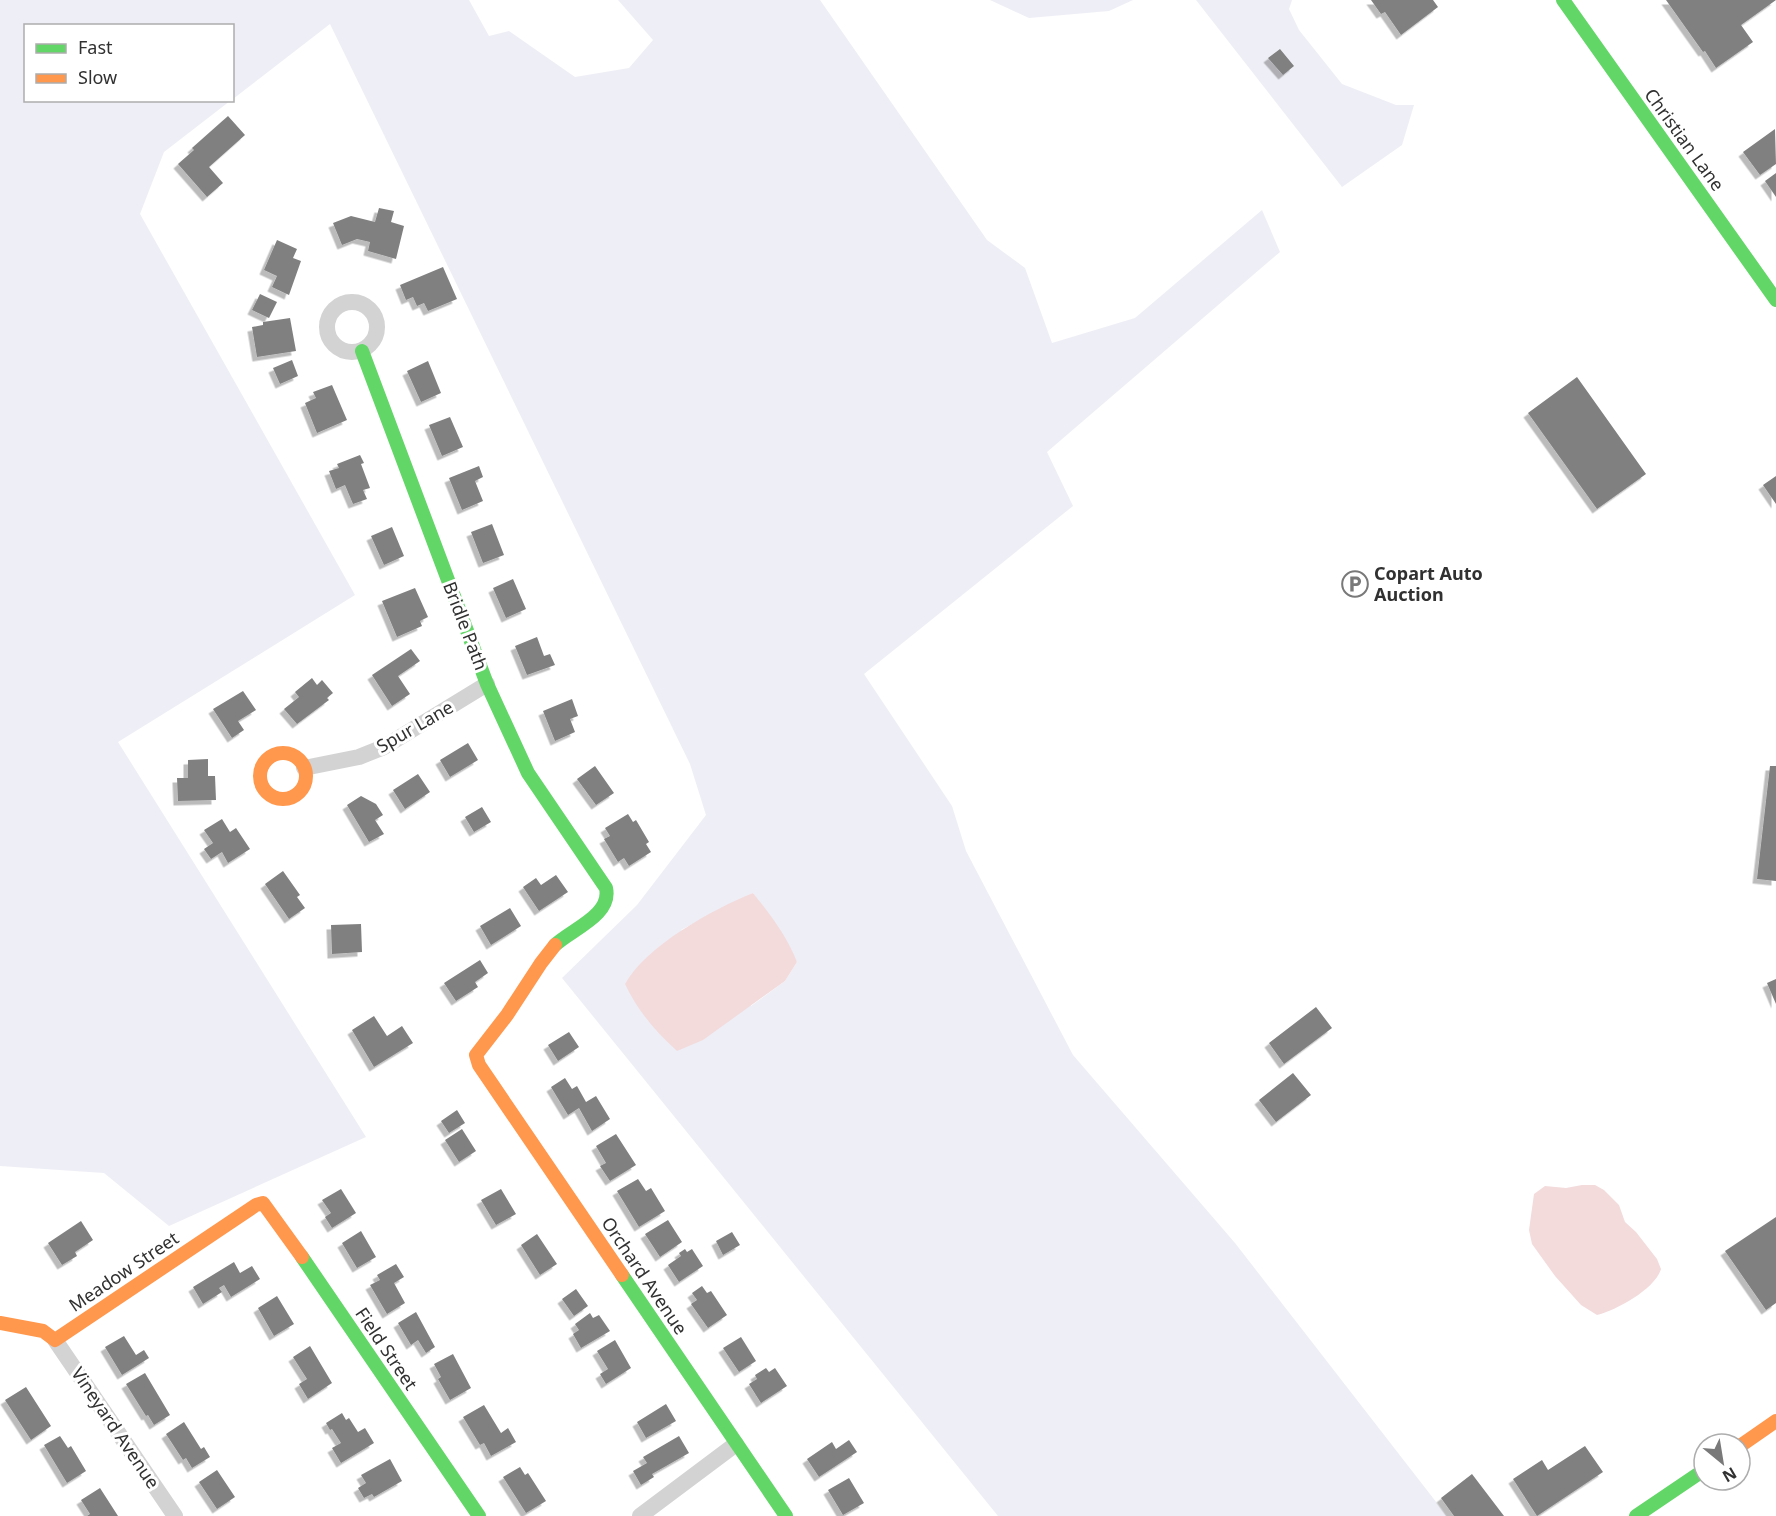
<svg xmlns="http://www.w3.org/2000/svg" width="1776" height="1516" viewBox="0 0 1776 1516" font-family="'Noto Sans',sans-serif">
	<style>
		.green { fill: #eeeef6; fill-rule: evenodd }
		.water { fill: #f3dbdc }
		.building { fill: #808080; filter: url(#shadow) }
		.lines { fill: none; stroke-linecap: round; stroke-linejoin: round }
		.street { stroke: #d3d3d3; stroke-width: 16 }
		.fast { stroke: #63d668; stroke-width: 14 }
		.slow { stroke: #ff974d; stroke-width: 14 }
		.labels { text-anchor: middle; stroke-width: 6; stroke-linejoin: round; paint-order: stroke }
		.street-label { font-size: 18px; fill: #313131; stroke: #fff }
		.poi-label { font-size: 18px; font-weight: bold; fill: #313131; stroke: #fff; text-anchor: start }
	</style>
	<defs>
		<filter id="shadow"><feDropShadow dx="-4.5" dy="4.5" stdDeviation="0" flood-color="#0004"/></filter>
	</defs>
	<rect width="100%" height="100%" fill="#fff"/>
	<path class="green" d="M0,0h469l20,36 20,-5 66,46 54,-9 24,-28 -35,-40h202l167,240 38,28 27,75 83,-25 127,-108 18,42 -233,200 26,54 -209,168 88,132 14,45 107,204 162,188 212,273h-449l-436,-538 75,-73 69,-90 -16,-51 -360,-740 -97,75 -1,-73h-206v74l204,1 -66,51 -24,62 215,381 -237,147 248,395 -197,89 -65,-53 -104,-7zM753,893l44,69 -12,19 -34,25 -70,-76z
		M990,0h143l-24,11 -80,7z
		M1196,0h96l-3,9 10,21 43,54 54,21h18l-12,40 -60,42z"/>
	<path class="water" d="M753,893c17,21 34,43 44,69l-12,19 -82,59 -26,11c-22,-20 -39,-40 -52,-67 21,-38 88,-75 128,-91z
		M1582,1185h13l9,5 15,15 6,17 11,10 21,27 4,10c-6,20 -44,41 -64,46l-16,-10 -26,-29 -23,-32 -3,-14 5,-36 11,-8 21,2z"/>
	<path class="building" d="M1371,0h62l5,7 -37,28 -16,-23 -4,2z
		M1666,0h110l-35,25 12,17 -37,26 -11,-17 -2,1z
		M1280,49l14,17 -11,9 -15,-17z
		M228,116l17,19 -36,32 14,16 -16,14 -29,-33 16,-14 -2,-2z
		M1775,129l1,35 -16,11 -17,-23z
		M1776,173v24l-11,-16z
		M379,208l15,3 -3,11 13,4 -8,33 -28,-8 2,-9 -13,-3 -15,6 -9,-22 18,-7 24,6z
		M277,240l20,9 -4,9 8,3 -12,34 -17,-8 5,-11 -13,-6z
		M443,267l14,32 -29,12 -4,-8 -7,3 -4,-9 -7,3 -6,-15z
		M260,294l17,8 -8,16 -17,-8z
		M290,318l6,33 -39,6 -5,-30 11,-2v-3z
		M292,360l6,16 -18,8 -7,-16z
		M428,361l13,32 -20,9 -14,-31z
		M1577,377l69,97 -49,35 -69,-96z
		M332,385l15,35 -30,13 -12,-30 11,-5 -3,-6z
		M450,417l13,30 -21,9 -13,-31z
		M360,455l4,8 -3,1 9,24 -7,2 4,9 -14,5 -8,-19 -9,4 -7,-18 10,-3 -2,-4z
		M479,466l4,11 -8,4 8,20 -21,9 -13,-32z
		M1776,476v28l-13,-19z
		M492,524l12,31 -21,8 -12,-31z
		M392,527l12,29 -20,9 -13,-29z
		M513,579l13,30 -20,9 -13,-30z
		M415,588l13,29 -8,4 2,5 -25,11 -15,-36z
		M537,637l7,19 6,-2 5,11 -28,10 -12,-29z
		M411,649l9,12 -22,15 12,18 -18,12 -20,-31z
		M312,678l5,7 5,-5 11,13 -6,5 2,2 -32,24 -13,-15 15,-12 -4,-5z
		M243,691l13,19 -18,11 6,9 -12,8 -19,-29z
		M572,699l6,17 -8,3 5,13 -20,9 -12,-30z
		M468,743l10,17 -28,17 -10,-17z
		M208,759v17h7l1,24 -38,1 -1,-23h11v-18z
		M595,766l19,27 -18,12 -19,-26z
		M1770,766h6v115l-19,-2z
		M418,774l12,18 -25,17 -12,-19z
		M361,796l15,8 7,11 -8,5 9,14 -15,8 -22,-37z
		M482,807l9,15 -17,10 -9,-15z
		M628,814l5,8 3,-2 13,22 -3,2 5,8 -22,14 -5,-8 -6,4 -14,-23 6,-3 -5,-8z
		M222,819l8,13 6,-4 14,21 -22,14 -6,-11 -11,7 -7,-10 9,-6 -9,-13z
		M283,871l17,24 -3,2 8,11 -16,11 -24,-35z
		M556,875l12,17 -29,19 -16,-24 13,-9 5,7z
		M510,908l11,18 -30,19 -11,-19z
		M361,924l1,28 -30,2 -1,-29z
		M480,960l8,13 -13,9 3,5 -22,14 -12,-18z
		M1776,979v25l-9,-21z
		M1316,1007l16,21 -48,36 -15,-21z
		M374,1016l13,20 15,-10 11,17 -39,24 -22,-37z
		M569,1032l10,15 -21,14 -10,-16z
		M1293,1073l18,22 -35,27 -17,-22z
		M565,1078l7,11 5,-3 9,16 10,-6 14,23 -18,12 -13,-23 -11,7 -17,-28z
		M457,1110l8,13 -16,10 -8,-12z
		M462,1129l14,22 -17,11 -14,-22z
		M616,1134l20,31 -26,16 -10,-15 6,-3 -10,-17z
		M638,1179l8,12 5,-3 14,23 -26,16 -22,-36z
		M341,1189l15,24 -24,15 -7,-11 6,-4 -9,-13z
		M501,1189l15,25 -20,11 -15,-25z
		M1776,1217v86l-10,7 -41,-59z
		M668,1220l14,22 -22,15 -15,-23z
		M81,1221l12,19 -18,12 2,4 -15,9 -14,-22z
		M361,1231l15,26 -19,11 -15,-25z
		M732,1232l8,13 -17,10 -7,-14z
		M537,1234l20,30 -17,11 -19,-30z
		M685,1249l2,3 5,-3 11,17 -24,16 -11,-17 13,-9 -2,-3z
		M234,1262l6,11 12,-7 8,13 -29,18 -7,-12 -5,3 3,4 -19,12 -10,-17z
		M396,1264l8,13 -10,6 11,20 -18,11 -17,-29 10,-5 -3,-5z
		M702,1286l5,7 4,-2 16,24 -19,13 -17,-24 6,-4 -5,-7z
		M576,1289l12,17 -14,10 -12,-17z
		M277,1296l17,28 -20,12 -16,-28z
		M416,1312l19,35 -9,6 -8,-13 -7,5 -13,-22z
		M590,1313l3,5 6,-3 11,16 -29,17 -8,-14 6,-4 -4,-6z
		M124,1336l12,19 8,-5 5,8 -27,17 -17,-28z
		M741,1337l15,24 -17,11 -16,-24z
		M615,1340l16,28 -25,16 -6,-10 8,-5 -11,-18z
		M310,1346l22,37 -24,16 -9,-15 8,-5 -14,-22z
		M453,1354l18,34 -21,12 -12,-21 3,-2 -7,-13z
		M766,1368l3,4 6,-4 12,18 -26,17 -12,-19 8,-5 -2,-4z
		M145,1373l25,42 -16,10 -6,-10 -2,1 -20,-32z
		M26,1387l25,39 -20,14 -26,-40z
		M666,1404l10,17 -30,17 -9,-16z
		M484,1405l17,28 7,-5 8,14 -25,14 -7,-13 -4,2 -17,-28z
		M342,1413l4,7 3,-2 9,14 7,-4 9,15 -33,20 -9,-15 9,-5 -9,-14 -2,1 -4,-7z
		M184,1422l17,27 3,-2 6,10 -18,11 -6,-10 -3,2 -17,-26z
		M60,1436l8,12 3,-2 15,25 -19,12 -23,-38z
		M679,1436l10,17 -37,21 2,3 -13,8 -8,-14 14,-8 -4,-6z
		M849,1440l8,12 -38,25 -12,-18 25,-17 4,7z
		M1585,1446l18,26 -66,44 -24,-37 29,-19 6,10z
		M390,1459l12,22 -28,16 -2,-3 -8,4 -6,-10 8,-5 -5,-8z
		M520,1467l5,8 3,-2 18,28 -20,12 -23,-36z
		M217,1470l18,27 -18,12 -18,-27z
		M1472,1474l32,42h-50l-13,-18z
		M849,1478l15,25 -21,12 -15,-25z
		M100,1488l18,28h-31l3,-2 -9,-14z"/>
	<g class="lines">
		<path class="street" d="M327 327a25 25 0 1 1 50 0a25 25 0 1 1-50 0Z
			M304,768l55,-11 25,-10 103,-63
			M55,1340l120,176
			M640,1516l96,-72"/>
		<path class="fast" d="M1563,0l213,300
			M362,351l125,333 41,89 78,115c6,27 -34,41 -51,57
			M302,1257l177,259
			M622,1275l164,241
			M1636,1516l68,-46"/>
		<path class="slow" d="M260 776a23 23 0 1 1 46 0a23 23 0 1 1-46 0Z
			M555,945l-14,18 -34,52 -31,40 3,10 143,210
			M0,1323l43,8 12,9 201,-135 7,-2 39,54
			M1740,1446l36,-25"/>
	</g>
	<defs>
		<g id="parking-ring" transform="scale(1.35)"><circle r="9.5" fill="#fff" stroke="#797979" stroke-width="1.5"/><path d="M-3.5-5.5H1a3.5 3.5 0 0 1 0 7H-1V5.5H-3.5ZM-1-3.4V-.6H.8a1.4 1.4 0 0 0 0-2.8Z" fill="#797979"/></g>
	</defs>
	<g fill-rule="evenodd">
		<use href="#parking-ring" x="1355" y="584"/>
	</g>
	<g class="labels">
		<g class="street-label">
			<text transform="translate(1684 140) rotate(54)" y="6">Christian Lane</text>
			<text transform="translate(465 626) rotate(69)" y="6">Bridle Path</text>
			<text transform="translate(415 727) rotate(-30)" y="6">Spur Lane</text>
			<text transform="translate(124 1272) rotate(-34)" y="6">Meadow Street</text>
			<text transform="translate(644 1276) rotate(56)" y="6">Orchard Avenue</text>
			<text transform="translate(386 1349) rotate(56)" y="6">Field Street</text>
			<text transform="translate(115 1428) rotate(56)" y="6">Vineyard Avenue</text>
		</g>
		<g class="poi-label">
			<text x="1374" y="580">Copart Auto<tspan x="1374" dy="21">Auction</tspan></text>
		</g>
	</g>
	<rect x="24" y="24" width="210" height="78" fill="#ffffff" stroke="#adadad" stroke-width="1.5"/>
	<rect x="36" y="44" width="30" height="9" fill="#63d668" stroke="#adadad" stroke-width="1.5"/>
	<text x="78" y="54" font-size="18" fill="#313131">Fast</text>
	<rect x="36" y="74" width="30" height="9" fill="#ff974d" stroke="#adadad" stroke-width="1.5"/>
	<text x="78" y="84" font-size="18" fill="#313131">Slow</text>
	<g transform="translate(1722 1462) rotate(150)"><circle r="28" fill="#ffffff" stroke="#adadad" stroke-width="1.5"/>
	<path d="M0-4.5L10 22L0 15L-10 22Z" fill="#797979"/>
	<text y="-9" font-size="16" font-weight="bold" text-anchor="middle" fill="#313131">N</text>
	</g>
</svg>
